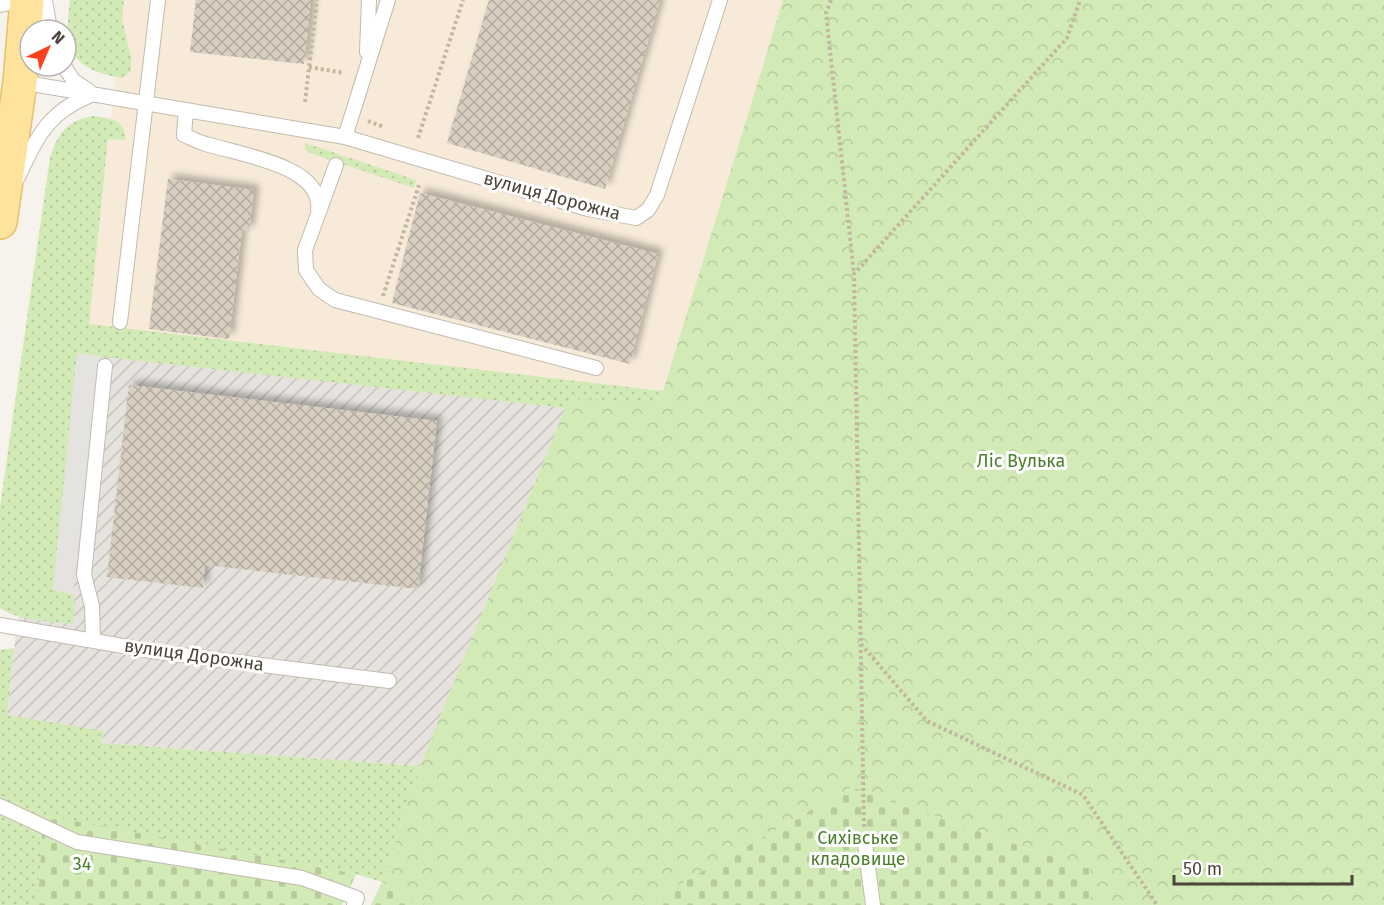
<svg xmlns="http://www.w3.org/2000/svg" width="1384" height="905" viewBox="0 0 1384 905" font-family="'Fira Sans',sans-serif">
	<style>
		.commercial { fill: #f7ead8 }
		.industrial { fill: url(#industrial-furrows) }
		.grass { fill: url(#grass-dots) }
		.forest { fill: url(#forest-crowns) }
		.cemetery { fill: url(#cemetery-stones) }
		.parking { fill: #e5e3e0 }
		.building { fill: url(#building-cross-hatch); filter: url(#shadow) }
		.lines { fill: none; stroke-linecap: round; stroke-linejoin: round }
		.lane-casing { stroke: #c2bbae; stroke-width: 16 }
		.primary-casing { stroke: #e6c16a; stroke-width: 36 }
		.path { stroke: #c4b79f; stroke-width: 4; stroke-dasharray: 3 3; stroke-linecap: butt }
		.lane { stroke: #fff; stroke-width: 14 }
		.primary { stroke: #ffe39c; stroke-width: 33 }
		.labels { text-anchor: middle; stroke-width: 6; stroke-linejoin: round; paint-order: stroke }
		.street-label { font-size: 18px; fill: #4b4439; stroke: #fff }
		.park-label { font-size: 18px; fill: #4a7f2a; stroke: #fff }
	</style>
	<defs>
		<pattern id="industrial-furrows" width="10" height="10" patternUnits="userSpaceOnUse" patternTransform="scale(1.5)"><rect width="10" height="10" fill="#e6e2dd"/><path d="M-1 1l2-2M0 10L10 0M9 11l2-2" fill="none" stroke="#c7c3be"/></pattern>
		<pattern id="grass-dots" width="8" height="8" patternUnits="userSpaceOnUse" patternTransform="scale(1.5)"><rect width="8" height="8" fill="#d2eab5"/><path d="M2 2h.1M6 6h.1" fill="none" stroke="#b6ca9c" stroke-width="1.8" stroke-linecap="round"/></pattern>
		<pattern id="forest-crowns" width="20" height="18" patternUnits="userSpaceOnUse" patternTransform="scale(1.5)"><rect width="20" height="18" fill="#d2eab5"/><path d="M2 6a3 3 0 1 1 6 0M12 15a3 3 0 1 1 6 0" fill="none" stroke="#b6ca9c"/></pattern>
		<pattern id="cemetery-stones" width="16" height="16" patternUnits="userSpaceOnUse" patternTransform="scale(1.5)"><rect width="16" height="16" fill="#d2eab5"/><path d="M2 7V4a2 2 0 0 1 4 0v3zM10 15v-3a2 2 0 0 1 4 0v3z" fill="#b6ca9c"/></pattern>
		<pattern id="building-cross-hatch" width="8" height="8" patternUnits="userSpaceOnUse" patternTransform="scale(1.5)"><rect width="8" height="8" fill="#d8cfc1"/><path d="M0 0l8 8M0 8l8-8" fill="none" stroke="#b1aa9e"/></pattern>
		<filter id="shadow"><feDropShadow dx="5.5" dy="-5.5" stdDeviation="3" flood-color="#0004"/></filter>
	</defs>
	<rect width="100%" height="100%" fill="#f6f3ec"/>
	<path class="commercial" d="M124,0h659l-123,401 -572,-77z"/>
	<path class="industrial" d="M59,350l507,58 -146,358 -319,-23 3,-11 -97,-17 7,-67z"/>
	<path class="grass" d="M70,0h54l-2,19 9,39v13l-9,7c-53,-9 -58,-28 -52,-78z
		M93,116c16,2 34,4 32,24l-17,-1 -19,185 574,67 -3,10 -94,7 -489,-54 -24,236 20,4 2,15 -2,15c-22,-3 -55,-3 -73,-16v-101l50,-350c9,-25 17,-36 43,-41z
		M305,143l111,37 -2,8 -104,-35 -5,-4z
		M14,648l-7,67 97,16 -3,12 319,23 -38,116 -26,-8 -313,-58 -5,89h-38v-255z"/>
	<path class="forest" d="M783,0h601v905h-293v-35l-239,-83 -209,118h-218l-43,-23 38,-116 149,-367 91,2z"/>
	<path class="cemetery" d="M852,787l239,83v35h-448z
		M43,815l313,59 -14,31h-304z
		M382,882l43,23h-54z"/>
	<path class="parking" d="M77,353l23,3 -27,238 -20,-4z"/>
	<path class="building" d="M196,0h115l-7,64 -114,-12z
		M489,0h171l-55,189 -158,-46z
		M168,179l86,11 -5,41 -7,-1 -13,109 -80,-10z
		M420,193l238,61 -28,110 -238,-61z
		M129,385l308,36 -19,168 -213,-24 -2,23 -96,-11z"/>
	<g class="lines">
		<g class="lane-casing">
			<path id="lane" d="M45,0l5,30
				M0,5l26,-5
				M367,52l2,-52
				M64,66l9,14 16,11
				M20,82l325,55 43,-137
				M186,110l-2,25c7,3 14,7 22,9 30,10 118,21 112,66
				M345,137l243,72 48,9 12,-8 9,-15 63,-195
				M336,165l-31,85 1,20 13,19 16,11 261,68
				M17,179c20,-41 29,-66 74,-84
				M120,322l38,-322
				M0,625l158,27 231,29
				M93,640l-1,-34 -8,-31 21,-209
				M0,806l77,36 225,36 55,20 -3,7
				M865,844l8,61"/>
		</g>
		<g class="primary-casing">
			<path id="primary" d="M0,222l20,-140 7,-82"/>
		</g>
		<path class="path" d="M831,0l-5,13 28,261
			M309,67l35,6
			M305,102l12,-102
			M368,121l16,6
			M418,138l45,-138
			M383,296l36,-111
			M861,644l66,77 156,74 74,110
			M864,827l-10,-553 213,-236 13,-38"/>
		<use href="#lane" class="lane"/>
		<use href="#primary" class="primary"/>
	</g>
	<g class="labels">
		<g class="street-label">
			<text transform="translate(552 196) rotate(15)" y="6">вулиця Дорожна</text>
			<text transform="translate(194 655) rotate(8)" y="6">вулиця Дорожна</text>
		</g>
		<g class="park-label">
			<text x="1021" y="467">Ліс Вулька</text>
			<text x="858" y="844">Сихівське<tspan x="858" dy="21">кладовище</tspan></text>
			<text x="82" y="870">34</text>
		</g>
	</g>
	<g transform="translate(48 48) rotate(44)"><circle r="28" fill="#ffffff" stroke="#b7b4b0" stroke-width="1.5"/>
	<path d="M0-4.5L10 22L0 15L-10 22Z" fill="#fc3f1d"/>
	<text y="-9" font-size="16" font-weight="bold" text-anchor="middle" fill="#4b4439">N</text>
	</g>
	<path d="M1174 875v9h178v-9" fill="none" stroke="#4b4439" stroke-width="3"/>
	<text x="1183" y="875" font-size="18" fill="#4b4439" stroke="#ffffff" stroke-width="4.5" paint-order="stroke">50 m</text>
</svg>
